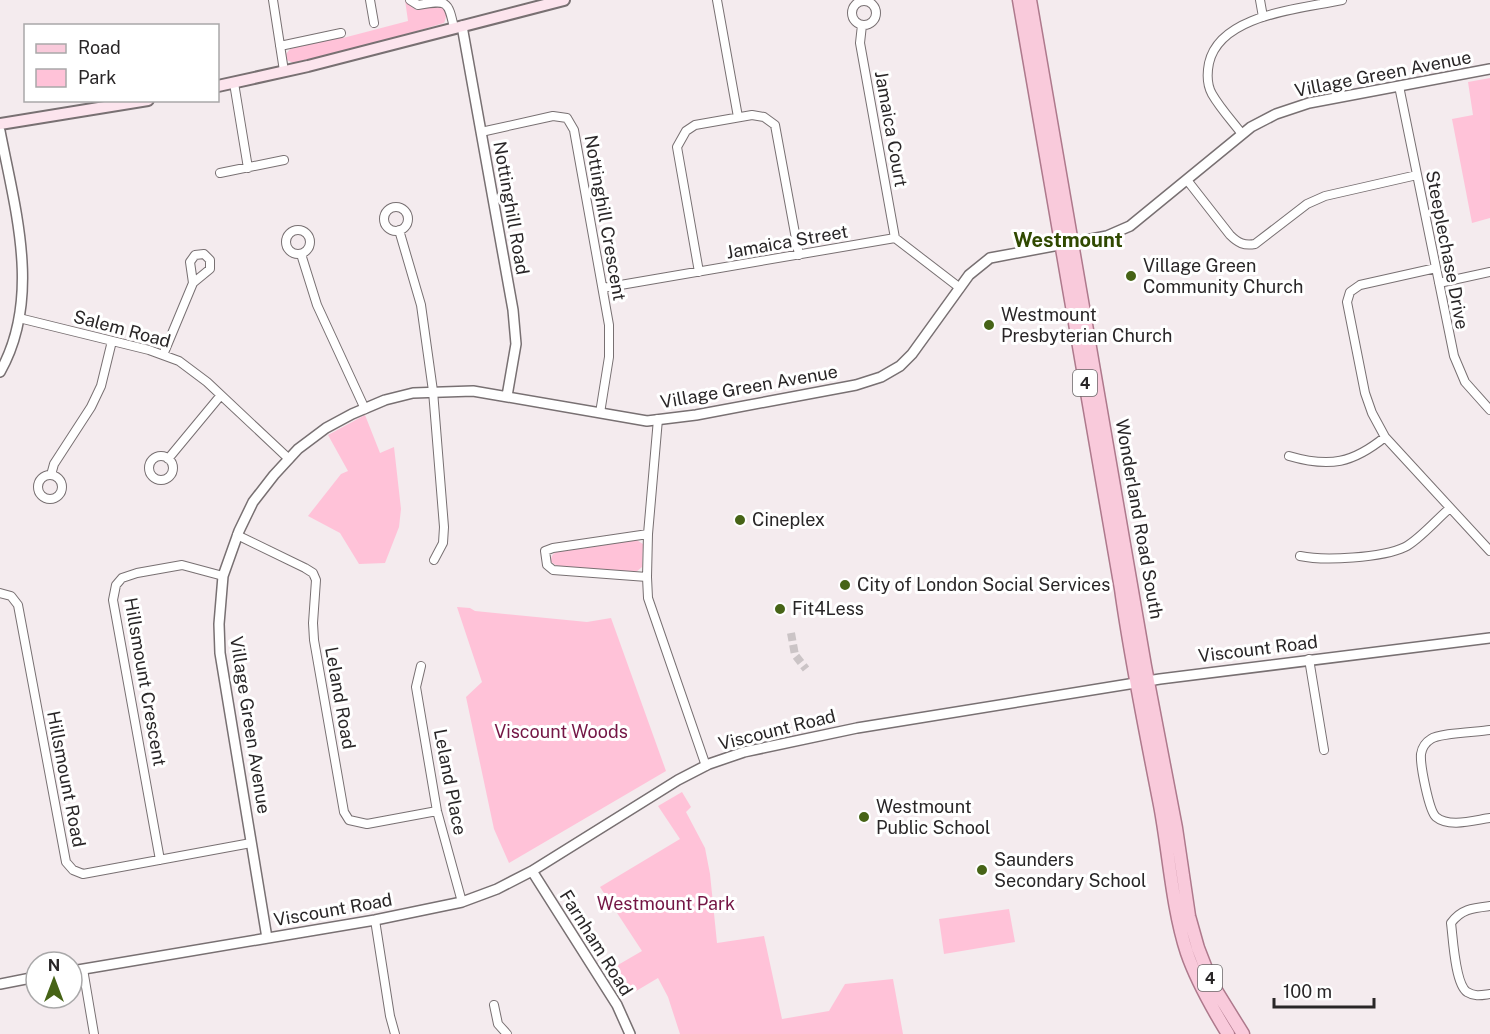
<svg xmlns="http://www.w3.org/2000/svg" width="1490" height="1034" viewBox="0 0 1490 1034" font-family="'Public Sans',sans-serif">
	<style>
		.green { fill: #ffc2d8 }
		.lines { fill: none; stroke-linecap: round; stroke-linejoin: round }
		.minor-tunnel { stroke: #cbc4c6; stroke-width: 8; stroke-dasharray: 8 4; stroke-linecap: butt }
		.minor-casing { stroke: #787072; stroke-width: 10 }
		.tertiary-casing { stroke: #787072; stroke-width: 12 }
		.secondary-casing { stroke: #787072; stroke-width: 14 }
		.primary-casing { stroke: #ae798c; stroke-width: 15 }
		.minor { stroke: #fff; stroke-width: 8 }
		.tertiary { stroke: #fff; stroke-width: 9 }
		.secondary { stroke: #fce4ed; stroke-width: 10 }
		.primary { stroke: #f9cadb; stroke-width: 12 }
		.poi-dot { fill: #466316; stroke: #fff; stroke-width: 2 }
		.labels { text-anchor: middle; stroke-width: 6; stroke-linejoin: round; paint-order: stroke }
		.shield { fill: #fff; stroke: #696768; stroke-width: 1.5 }
		.shield-label { font-size: 16px; font-weight: bold; fill: #292627 }
		.street-label { font-size: 18px; fill: #292627; stroke: #fff }
		.poi-label { font-size: 18px; fill: #292627; stroke: #fff; text-anchor: start }
		.park-label { font-size: 18px; fill: #741645; stroke: #fff }
		.neighbourhood-label { font-size: 20px; font-weight: bold; fill: #304900; stroke: #fff }
	</style>
	<rect width="100%" height="100%" fill="#f4ebee"/>
	<path class="green" d="M405,0l11,10 26,-6c5,4 5,14 2,19l-54,16 -97,24 -6,-3 -1,-6 5,-6 51,-12 1,2 65,-17z
		M1490,78v140l-18,5 -20,-104 21,-4 -5,-33z
		M365,415l15,38 14,-6 7,62 -2,18 -14,36 -26,1 -19,-31 -32,-17 33,-42 7,-3 -20,-36z
		M635,539l8,5 -1,23 -6,5 -76,-4 -9,-6c0,-9 4,-10 12,-12z
		M457,607l13,1 5,3 112,11 24,-4 55,153 -157,92 -15,-34 -28,-132 16,-15z
		M682,792l9,15 -5,5 19,36 5,26 7,69 47,-7 18,83 47,-8 16,-27 48,-5 10,55h-223l-12,-37 -10,-19 -32,19 -15,-28 31,-18 -42,-64 80,-48 -22,-33z
		M1009,909l6,33 -71,12 -5,-35z"/>
	<g class="lines">
		<path class="minor-tunnel" d="M791,633l4,22 11,14"/>
		<g class="minor-casing">
			<path id="minor" d="M273,0l11,71
				M370,0l4,23
				M410,0l8,5c29,-5 30,-5 36,23
				M717,0l21,117
				M1260,0l3,17
				M852 13a12 12 0 1 1 24 0a12 12 0 1 1-24 0Z
				M862,25l-2,18 35,195
				M280,46l61,-13
				M234,83l14,85
				M1399,86l55,270 11,26 25,28
				M481,132l72,-16 14,2 7,12 35,195v32l-9,56
				M1242,134c-10,-13 -22,-26 -30,-40 -5,-9 -5,-21 -3,-31 11,-49 92,-54 133,-63
				M220,173l64,-13
				M1187,180l43,55c8,8 14,11 25,9l52,-40 18,-8 92,-21
				M384 219a12 12 0 1 1 24 0a12 12 0 1 1-24 0Z
				M399,230l22,75 12,86 11,136 -1,16 -9,17
				M286 242a12 12 0 1 1 24 0a12 12 0 1 1-24 0Z
				M301,254l16,51 48,104
				M1436,268l-76,17 -10,7 -3,10 18,91 7,20 13,24 105,114
				M699,272l-22,-125 9,-16 9,-6 57,-10 12,2 11,8 24,130
				M1439,283l51,-11
				M603,288l292,-50 65,50
				M19,318l130,32 30,11 28,21 82,77
				M163,355l30,-72 -3,-21 5,-7 9,-1 6,6v9l-17,14
				M658,419l-10,115 -95,14 -8,3 2,14 6,5 94,7 1,21 58,168
				M1289,456c41,12 64,7 96,-19
				M149 468a12 12 0 1 1 24 0a12 12 0 1 1-24 0Z
				M168,459l53,-64
				M51,475l3,-11 37,-57 10,-21 11,-45
				M38 487a12 12 0 1 1 24 0a12 12 0 1 1-24 0Z
				M237,535l68,33 8,5 3,7 -3,43 1,17 30,172 5,8 18,4 70,-13
				M1300,556c24,5 82,2 105,-9 13,-6 33,-29 45,-39
				M647,577l1,-43
				M0,593l11,3 7,9 48,257 7,8 10,4 168,-31
				M1309,659l15,91
				M421,666l-5,21 21,124 25,91
				M1490,730c-12,2 -51,3 -59,9 -5,3 -9,9 -10,15 -1,11 8,57 15,63 13,11 39,3 54,1
				M160,860l-47,-260 3,-15 6,-7 15,-5 45,-8 41,11
				M1490,906c-17,2 -29,3 -39,17 2,15 4,61 16,69 8,5 15,3 23,2
				M375,920l15,96 5,18
				M83,969l11,65
				M494,1005l4,19 9,10"/>
		</g>
		<g class="tertiary-casing">
			<path id="tertiary" d="M462,26l51,284 3,34 -9,52
				M0,131c15,78 42,167 0,241
				M532,871l85,134 13,29
				M267,938l-47,-285 -1,-29 4,-48 16,-45 14,-29 21,-27 24,-26 28,-21 26,-14 33,-14 28,-7 60,-2 174,30 49,-6 160,-30 25,-8 19,-11 12,-12 57,-79 21,-17 117,-22 23,-10 121,-99 25,-13 33,-11 181,-34
				M72,971l303,-51 87,-18 35,-13 35,-18 146,-91 31,-16 35,-12 113,-24 303,-49 330,-41
				M0,984l36,-7"/>
		</g>
		<g class="secondary-casing">
			<path id="secondary" d="M218,86l90,-20 256,-66
				M0,124l148,-24"/>
		</g>
		<g class="primary-casing">
			<path id="primary" d="M1019,0l102,589c10,72 25,144 39,216 9,47 12,102 27,148 10,29 25,55 41,81
				M1030,0l115,666 31,162 13,88 9,32 14,36 31,50"/>
		</g>
		<use href="#minor" class="minor"/>
		<use href="#tertiary" class="tertiary"/>
		<use href="#secondary" class="secondary"/>
		<use href="#primary" class="primary"/>
	</g>
	<g class="poi-dot">
		<circle cx="1131" cy="276" r="6"/>
		<circle cx="989" cy="325" r="6"/>
		<circle cx="740" cy="520" r="6"/>
		<circle cx="845" cy="585" r="6"/>
		<circle cx="780" cy="609" r="6"/>
		<circle cx="864" cy="817" r="6"/>
		<circle cx="982" cy="870" r="6"/>
	</g>
	<g class="labels">
		<g class="shield">
			<rect x="1073" y="370" width="24" height="26" rx="4.5"/>
			<rect x="1198" y="965" width="24" height="26" rx="4.5"/>
		</g>
		<g class="shield-label">
			<text x="1085" y="389">4</text>
			<text x="1210" y="984">4</text>
		</g>
		<g class="street-label">
			<text transform="translate(1383 74) rotate(-11)" y="6">Village Green Avenue</text>
			<text transform="translate(891 129) rotate(80)" y="6">Jamaica Court</text>
			<text transform="translate(511 208) rotate(80)" y="6">Nottinghill Road</text>
			<text transform="translate(605 218) rotate(80)" y="6">Nottinghill Crescent</text>
			<text transform="translate(787 242) rotate(-10)" y="6">Jamaica Street</text>
			<text transform="translate(1447 250) rotate(79)" y="6">Steeplechase Drive</text>
			<text transform="translate(122 329) rotate(15)" y="6">Salem Road</text>
			<text transform="translate(749 387) rotate(-10)" y="6">Village Green Avenue</text>
			<text transform="translate(1139 519) rotate(80)" y="6">Wonderland Road South</text>
			<text transform="translate(1258 649) rotate(-7)" y="6">Viscount Road</text>
			<text transform="translate(145 682) rotate(80)" y="6">Hillsmount Crescent</text>
			<text transform="translate(340 698) rotate(80)" y="6">Leland Road</text>
			<text transform="translate(250 725) rotate(81)" y="6">Village Green Avenue</text>
			<text transform="translate(777 730) rotate(-14)" y="6">Viscount Road</text>
			<text transform="translate(66 779) rotate(79)" y="6">Hillsmount Road</text>
			<text transform="translate(450 782) rotate(79)" y="6">Leland Place</text>
			<text transform="translate(333 910) rotate(-10)" y="6">Viscount Road</text>
			<text transform="translate(596 943) rotate(58)" y="6">Farnham Road</text>
		</g>
		<g class="poi-label">
			<text x="1143" y="272">Village Green<tspan x="1143" dy="21">Community Church</tspan></text>
			<text x="1001" y="321">Westmount<tspan x="1001" dy="21">Presbyterian Church</tspan></text>
			<text x="752" y="526">Cineplex</text>
			<text x="857" y="591">City of London Social Services</text>
			<text x="792" y="615">Fit4Less</text>
			<text x="876" y="813">Westmount<tspan x="876" dy="21">Public School</tspan></text>
			<text x="994" y="866">Saunders<tspan x="994" dy="21">Secondary School</tspan></text>
		</g>
		<g class="park-label">
			<text x="561" y="738">Viscount Woods</text>
			<text x="666" y="910">Westmount Park</text>
		</g>
		<g class="neighbourhood-label">
			<text x="1068" y="247">Westmount</text>
		</g>
	</g>
	<rect x="24" y="24" width="195" height="78" fill="#ffffff" stroke="#a9a8a9" stroke-width="1.5"/>
	<rect x="36" y="44" width="30" height="9" fill="#f9cadb" stroke="#a9a8a9" stroke-width="1.5"/>
	<text x="78" y="54" font-size="18" fill="#292627">Road</text>
	<rect x="36" y="69" width="30" height="18" fill="#ffc2d8" stroke="#a9a8a9" stroke-width="1.5"/>
	<text x="78" y="84" font-size="18" fill="#292627">Park</text>
	<g transform="translate(54 980)"><circle r="28" fill="#ffffff" stroke="#a9a8a9" stroke-width="1.5"/>
	<path d="M0-4.5L10 22L0 15L-10 22Z" fill="#466316"/>
	<text y="-9" font-size="16" font-weight="bold" text-anchor="middle" fill="#292627">N</text>
	</g>
	<path d="M1274 998v9h100v-9" fill="none" stroke="#292627" stroke-width="3"/>
	<text x="1283" y="998" font-size="18" fill="#292627" stroke="#ffffff" stroke-width="4.5" paint-order="stroke">100 m</text>
</svg>
